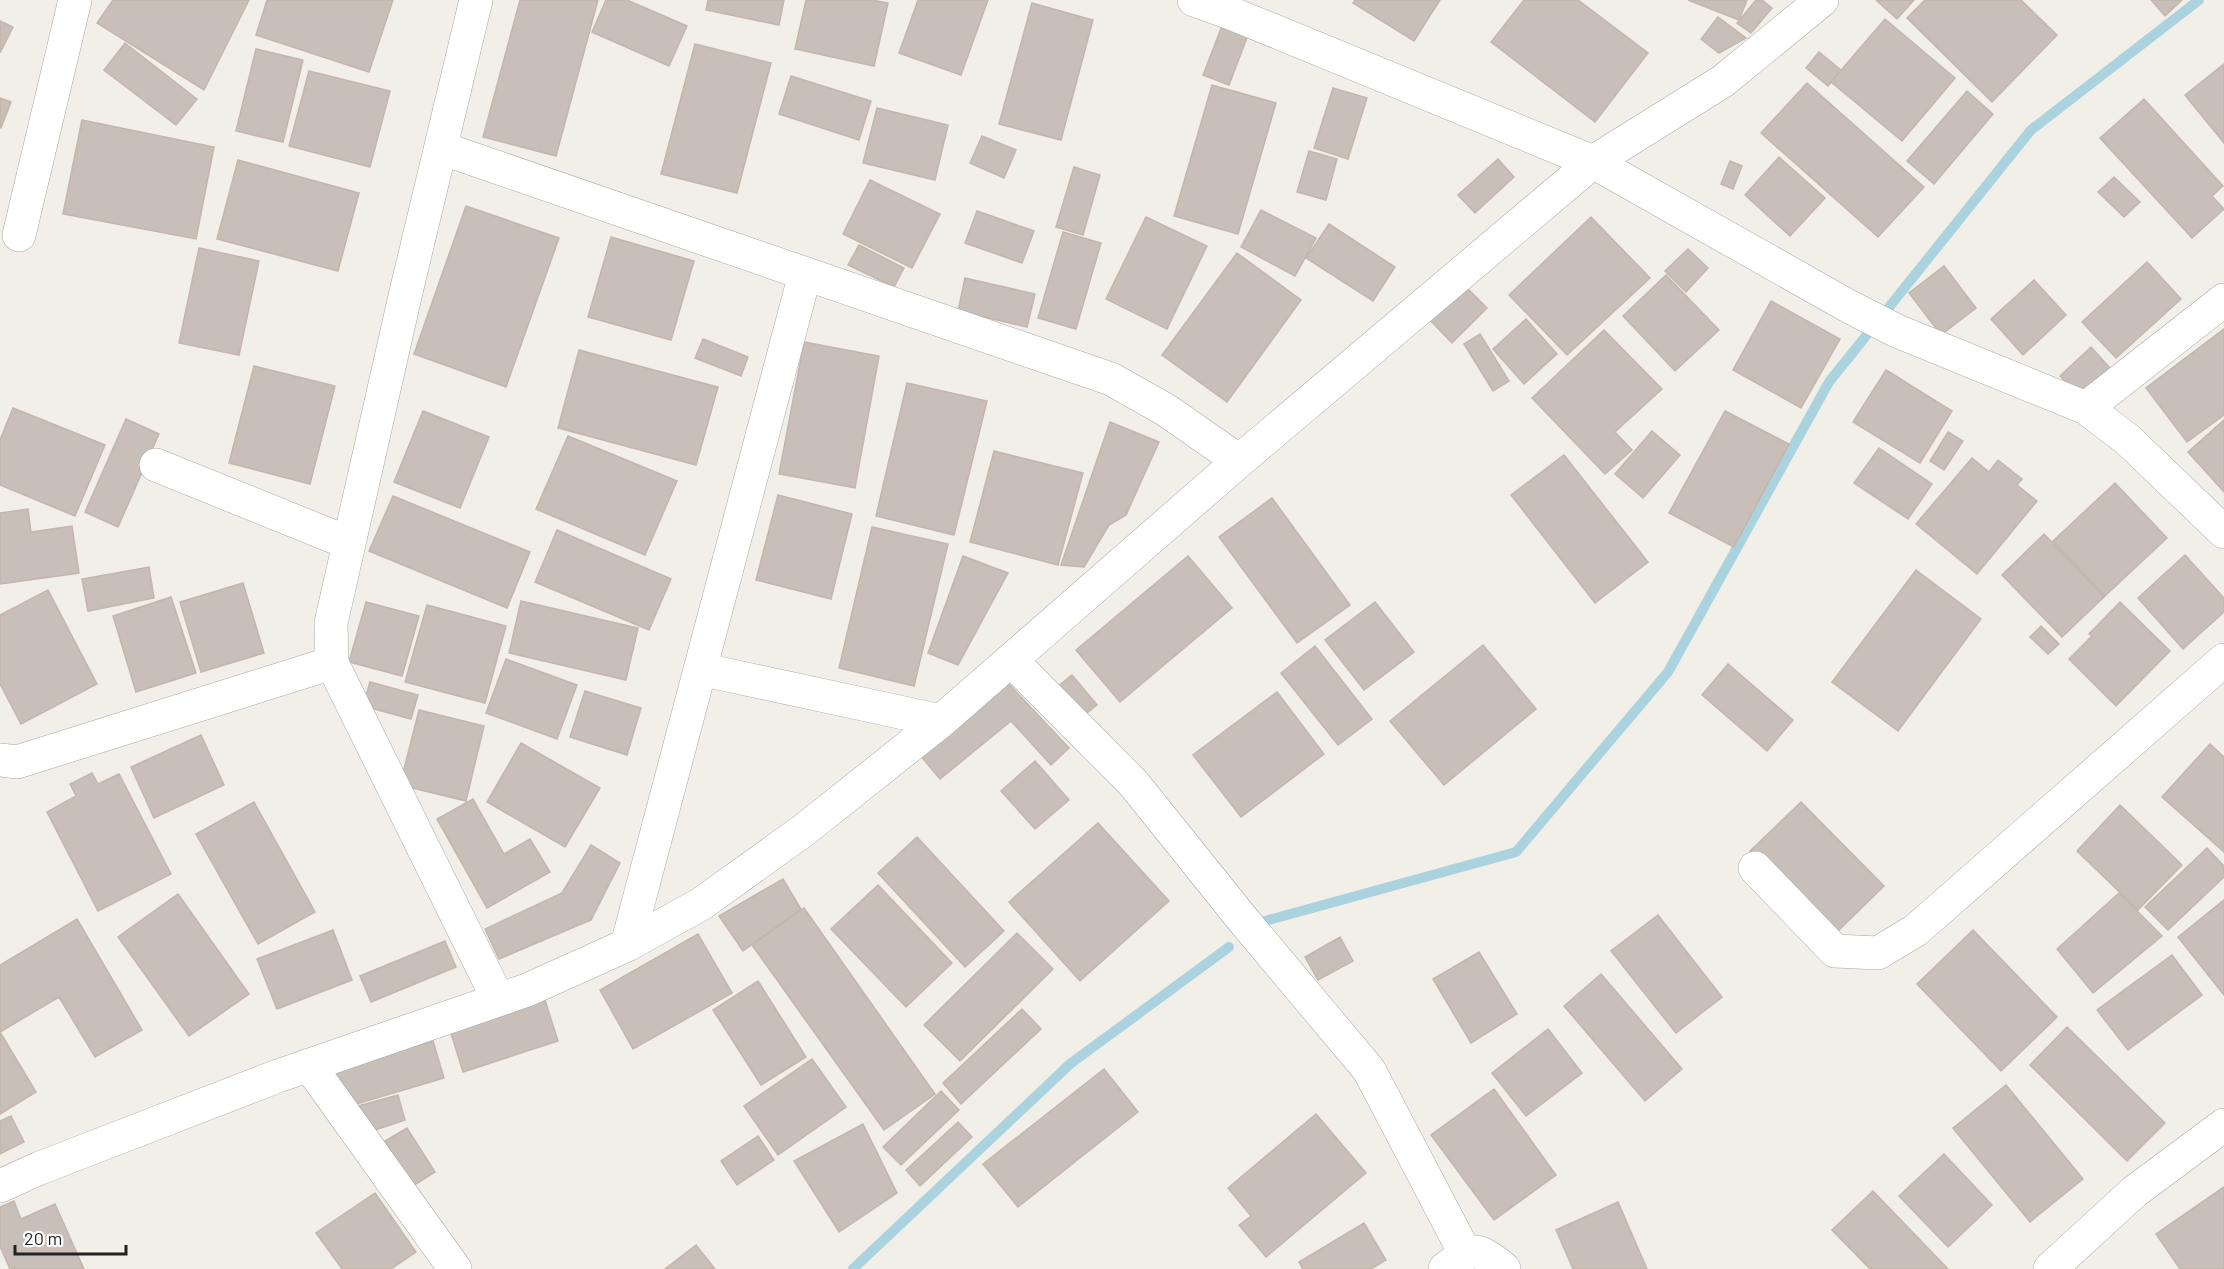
<svg xmlns="http://www.w3.org/2000/svg" width="2224" height="1269" viewBox="0 0 2224 1269" font-family="Barlow,sans-serif">
	<style>
		.lines { fill: none; stroke-linecap: round; stroke-linejoin: round }
		.stream { stroke: #aad3df; stroke-width: 10 }
		.building { fill: #c7bfb8; stroke: #c4b6ab; stroke-width: 1.5 }
		.minor-casing { stroke: #a9a9a9; stroke-width: 34 }
		.minor { stroke: #fff; stroke-width: 33 }
	</style>
	<rect width="100%" height="100%" fill="#f2efe9"/>
	<g class="lines">
		<path class="stream" d="M1265,921l251,-69 152,-180 161,-290 202,-252 168,-130
			M853,1269l217,-205 159,-117"/>
	</g>
	<path class="building" d="M113,0h136l-45,90 -107,-67z
		M267,0h126l-24,72 -113,-37z
		M520,0h78l-42,156 -73,-19z
		M606,0h21l60,26 -18,40 -77,-34z
		M708,0h76l-5,25 -73,-15z
		M806,0h66l16,3 -14,63 -79,-17z
		M918,0h70l-27,75 -62,-22z
		M1355,0h85l-26,41 -61,-38z
		M1524,0h54l70,53 -53,69 -104,-80z
		M1688,0h59l-8,20z
		M1756,0h6l10,8 -21,25 -14,-10z
		M1876,0h38l-17,19z
		M1925,0h96l36,35 -65,67 -85,-84z
		M2151,0h31l-17,16z
		M1032,3l61,17 -32,120 -62,-16z
		M1718,17l28,21 -27,15 -18,-14z
		M1885,19l70,59 -53,63 -71,-59z
		M0,21l13,6 -13,26z
		M1222,26l26,9 -19,50 -26,-10z
		M125,43l72,56 -21,26 -72,-55z
		M695,44l76,19 -34,130 -76,-19z
		M256,49l47,11 -20,82 -47,-11z
		M1819,52l22,18 -13,16 -22,-18z
		M2224,64v79l-39,-48z
		M309,71l81,20 -20,76 -81,-21z
		M791,76l80,25 -12,39 -80,-26z
		M1807,83l117,104 -46,50 -117,-104z
		M1212,85l64,18 -38,131 -64,-18z
		M1333,88l34,10 -19,61 -34,-11z
		M1967,91l26,23 -59,70 -27,-23z
		M0,98l11,4 -10,26 -1,-1z
		M2144,99l79,87 -11,10 12,13 -32,29 -92,-100z
		M877,108l71,17 -13,55 -72,-17z
		M82,120l132,27 -18,92 -133,-25z
		M982,136l34,14 -12,28 -34,-15z
		M1309,151l28,8 -11,41 -29,-8z
		M1779,157l46,41 -35,38 -45,-41z
		M1498,159l16,18 -39,36 -17,-18z
		M238,160l121,33 -21,78 -121,-32z
		M1730,161l12,5 -9,23 -12,-5z
		M1074,167l26,8 -17,60 -27,-8z
		M2114,177l26,25 -16,15 -26,-25z
		M870,180l70,34 -28,54 -69,-34z
		M466,206l93,32 -53,149 -92,-33z
		M1261,210l55,28 -21,38 -54,-29z
		M977,211l57,20 -12,32 -57,-20z
		M1146,217l61,29 -40,83 -61,-30z
		M1591,217l59,61 -83,77 -58,-60z
		M1329,224l66,43 -22,34 -67,-43z
		M1063,232l38,11 -25,86 -38,-11z
		M611,237l83,24 -23,79 -83,-23z
		M859,245l45,23 -10,19 -46,-22z
		M199,248l60,13 -20,94 -60,-12z
		M1688,249l20,19 -22,24 -21,-21z
		M1237,253l64,47 -74,102 -65,-47z
		M2147,262l34,37 -65,59 -34,-36z
		M1944,266l32,42 -35,27 -32,-42z
		M1666,275l53,55 -44,41 -52,-55z
		M965,278l70,16 -8,33 -69,-16z
		M2034,280l32,35 -43,40 -32,-36z
		M1461,282l26,26 -35,35 -26,-27z
		M1771,301l69,38 -39,69 -68,-38z
		M1526,319l31,35 -33,30 -31,-35z
		M2224,329v86l-37,27 -41,-54z
		M1604,330l58,59 -47,43 17,18 -27,24 -73,-76z
		M1480,334l29,47 -16,10 -29,-47z
		M703,339l45,18 -7,19 -46,-18z
		M804,342l75,14 -24,132 -76,-14z
		M2091,347l19,21 -31,28 -19,-20z
		M579,350l139,37 -22,78 -138,-37z
		M254,366l81,20 -25,98 -81,-21z
		M1886,370l66,41 -32,52 -67,-41z
		M907,383l80,18 -33,134 -78,-19z
		M13,408l92,37 -30,71 -75,-31v-45z
		M423,411l66,26 -29,71 -66,-26z
		M1725,411l64,33 -55,103 -65,-34z
		M126,419l33,15 -41,93 -33,-15z
		M2224,420v72l-36,-40z
		M1110,422l49,20 -33,73 -17,10 -25,42 -23,-2z
		M1652,431l28,24 -37,43 -28,-24z
		M1948,432l15,9 -19,29 -14,-9z
		M568,436l109,45 -32,74 -109,-46z
		M1879,448l53,36 -24,35 -54,-36z
		M994,451l89,22 -25,92 -88,-23z
		M1564,455l84,107 -53,41 -84,-108z
		M1972,458l17,14 9,-12 24,19 -5,6 20,16 -60,73 -61,-50z
		M2115,483l52,55 -62,58 -52,-55z
		M778,495l74,19 -21,85 -75,-19z
		M393,496l137,56 -23,56 -138,-57z
		M1272,498l78,107 -53,38 -78,-106z
		M28,509l3,23 41,-6 7,47 -79,11v-71z
		M872,527l76,17 -34,142 -75,-18z
		M557,530l114,49 -22,51 -114,-48z
		M2044,534l60,63 -42,40 -60,-62z
		M2185,555l39,43v14l-41,37 -45,-51z
		M963,556l45,17 -50,92 -30,-12z
		M1188,556l44,52 -112,94 -44,-52z
		M149,567l5,31 -66,13 -6,-32z
		M1916,570l65,49 -83,112 -66,-49z
		M243,583l21,70 -63,19 -21,-70z
		M48,590l49,94 -76,40 -21,-40v-69z
		M171,597l25,76 -60,19 -23,-76z
		M521,601l117,27 -12,52 -117,-27z
		M366,602l53,14 -17,60 -53,-14z
		M1375,602l39,50 -50,38 -39,-50z
		M2120,602l50,49 -54,55 -47,-47 23,-23 -3,-2z
		M427,605l79,21 -21,77 -80,-21z
		M2041,626l18,18 -11,10 -18,-17z
		M1483,645l53,64 -92,76 -54,-64z
		M1315,646l57,73 -34,26 -57,-72z
		M506,659l71,26 -20,54 -71,-26z
		M1728,664l65,56 -26,31 -65,-56z
		M1072,675l25,30 -15,12 -25,-30z
		M370,682l48,13 -7,24 -48,-13z
		M1008,683l61,65 -18,17 -40,-44 -71,58 -20,-24z
		M585,691l56,17 -14,47 -57,-18z
		M1277,692l47,62 -83,63 -48,-62z
		M419,710l65,16 -18,75 -66,-16z
		M201,735l23,50 -70,33 -23,-51z
		M521,743l79,45 -35,59 -78,-45z
		M2210,744l14,13v95l-62,-55z
		M1035,761l34,39 -34,29 -34,-38z
		M92,773l6,11 21,-10 52,100 -73,37 -51,-99 29,-16 -6,-12z
		M473,799l31,55 26,-15 20,33 -63,36 -50,-89z
		M254,802l61,110 -57,32 -62,-110z
		M1801,802l83,84 -50,49 -84,-84z
		M2120,805l62,60 -44,45 -61,-59z
		M1098,823l71,78 -89,80 -71,-79z
		M917,837l87,94 -39,36 -87,-94z
		M591,845l29,18 -29,57 -92,39 -14,-30 77,-36z
		M2207,848l17,18v11l-56,53 -23,-23z
		M783,879l18,30 -58,42 -24,-35z
		M878,885l74,78 -46,44 -75,-78z
		M2119,893l43,43 -69,57 -36,-44z
		M178,894l71,100 -60,42 -71,-99z
		M2224,900v95l-46,-58z
		M804,908l131,186 -51,36 -132,-185z
		M1658,915l64,82 -46,36 -65,-82z
		M77,919l65,111 -47,27 -36,-60 -59,35 36,60 -36,22v-149z
		M333,930l19,50 -75,29 -20,-50z
		M1973,930l84,87 -56,54 -84,-87z
		M1017,933l36,36 -93,92 -36,-36z
		M698,934l34,59 -99,56 -33,-59z
		M1340,937l13,24 -35,19 -13,-23z
		M445,941l11,26 -85,35 -11,-26z
		M1479,952l38,62 -46,29 -38,-64z
		M2172,955l30,40 -74,55 -31,-40z
		M1601,974l81,95 -37,32 -81,-95z
		M758,981l48,76 -45,28 -48,-75z
		M545,1000l13,41 -95,31 -13,-42z
		M1022,1009l19,20 -80,75 -18,-21z
		M2067,1027l98,96 -38,38 -97,-96z
		M1548,1029l34,44 -56,43 -34,-43z
		M433,1041l11,37 -98,29 -12,-37z
		M812,1059l34,48 -68,48 -34,-49z
		M1104,1069l34,43 -120,95 -35,-43z
		M2006,1085l77,94 -53,43 -77,-94z
		M1494,1089l62,86 -62,45 -63,-85z
		M941,1091l18,19 -58,55 -18,-18z
		M398,1095l7,25 -39,13 -8,-27z
		M1316,1114l50,59 -100,84 -27,-32 12,-9 -23,-28z
		M11,1116l13,26 -24,12v-33z
		M958,1122l14,15 -52,49 -14,-16z
		M863,1124l34,69 -58,39 -45,-71z
		M407,1128l28,44 -22,14 -28,-45z
		M758,1136l16,24 -37,25 -16,-24z
		M1944,1154l48,51 -44,42 -49,-51z
		M2224,1187v82h-44l-24,-35z
		M1873,1191l75,78h-78l-38,-39z
		M375,1193l41,59 -25,17h-49l-26,-36z
		M14,1201l7,18 34,-15 29,65h-74l-10,-23v-39z
		M1618,1202l29,67h-74l-17,-39z
		M1364,1223l22,37 -15,9h-68l-4,-7z
		M696,1245l19,24h-50z"/>
	<g class="lines">
		<g class="minor-casing">
			<path id="minor" d="M476,0l-70,292 -75,331 1,40 166,336
				M1194,0l39,14 360,148 257,145 47,24 189,77 41,31 97,93
				M441,148l670,231 55,31 73,51
				M19,235l56,-235
				M2086,408l138,-108
				M156,465l193,78
				M1011,660l123,124 110,137 125,149 96,183
				M700,669l241,52
				M0,760l17,2 315,-99
				M1755,868l80,83 43,2 38,-23 308,-270
				M627,945l178,-671
				M309,1065l146,204
				M0,1186l40,-18 238,-92 249,-86 100,-45 74,-41 103,-74 137,-109 298,-260 354,-299 130,-81 99,-81
				M1445,1269c27,-22 31,-23 59,0
				M2050,1269l84,-77 90,-67"/>
		</g>
		<use href="#minor" class="minor"/>
	</g>
	<path d="M15 1245v9h111v-9" fill="none" stroke="#222222" stroke-width="3"/>
	<text x="24" y="1245" font-size="18" fill="#222222" stroke="#ffffff" stroke-width="4.5" paint-order="stroke">20 m</text>
</svg>
